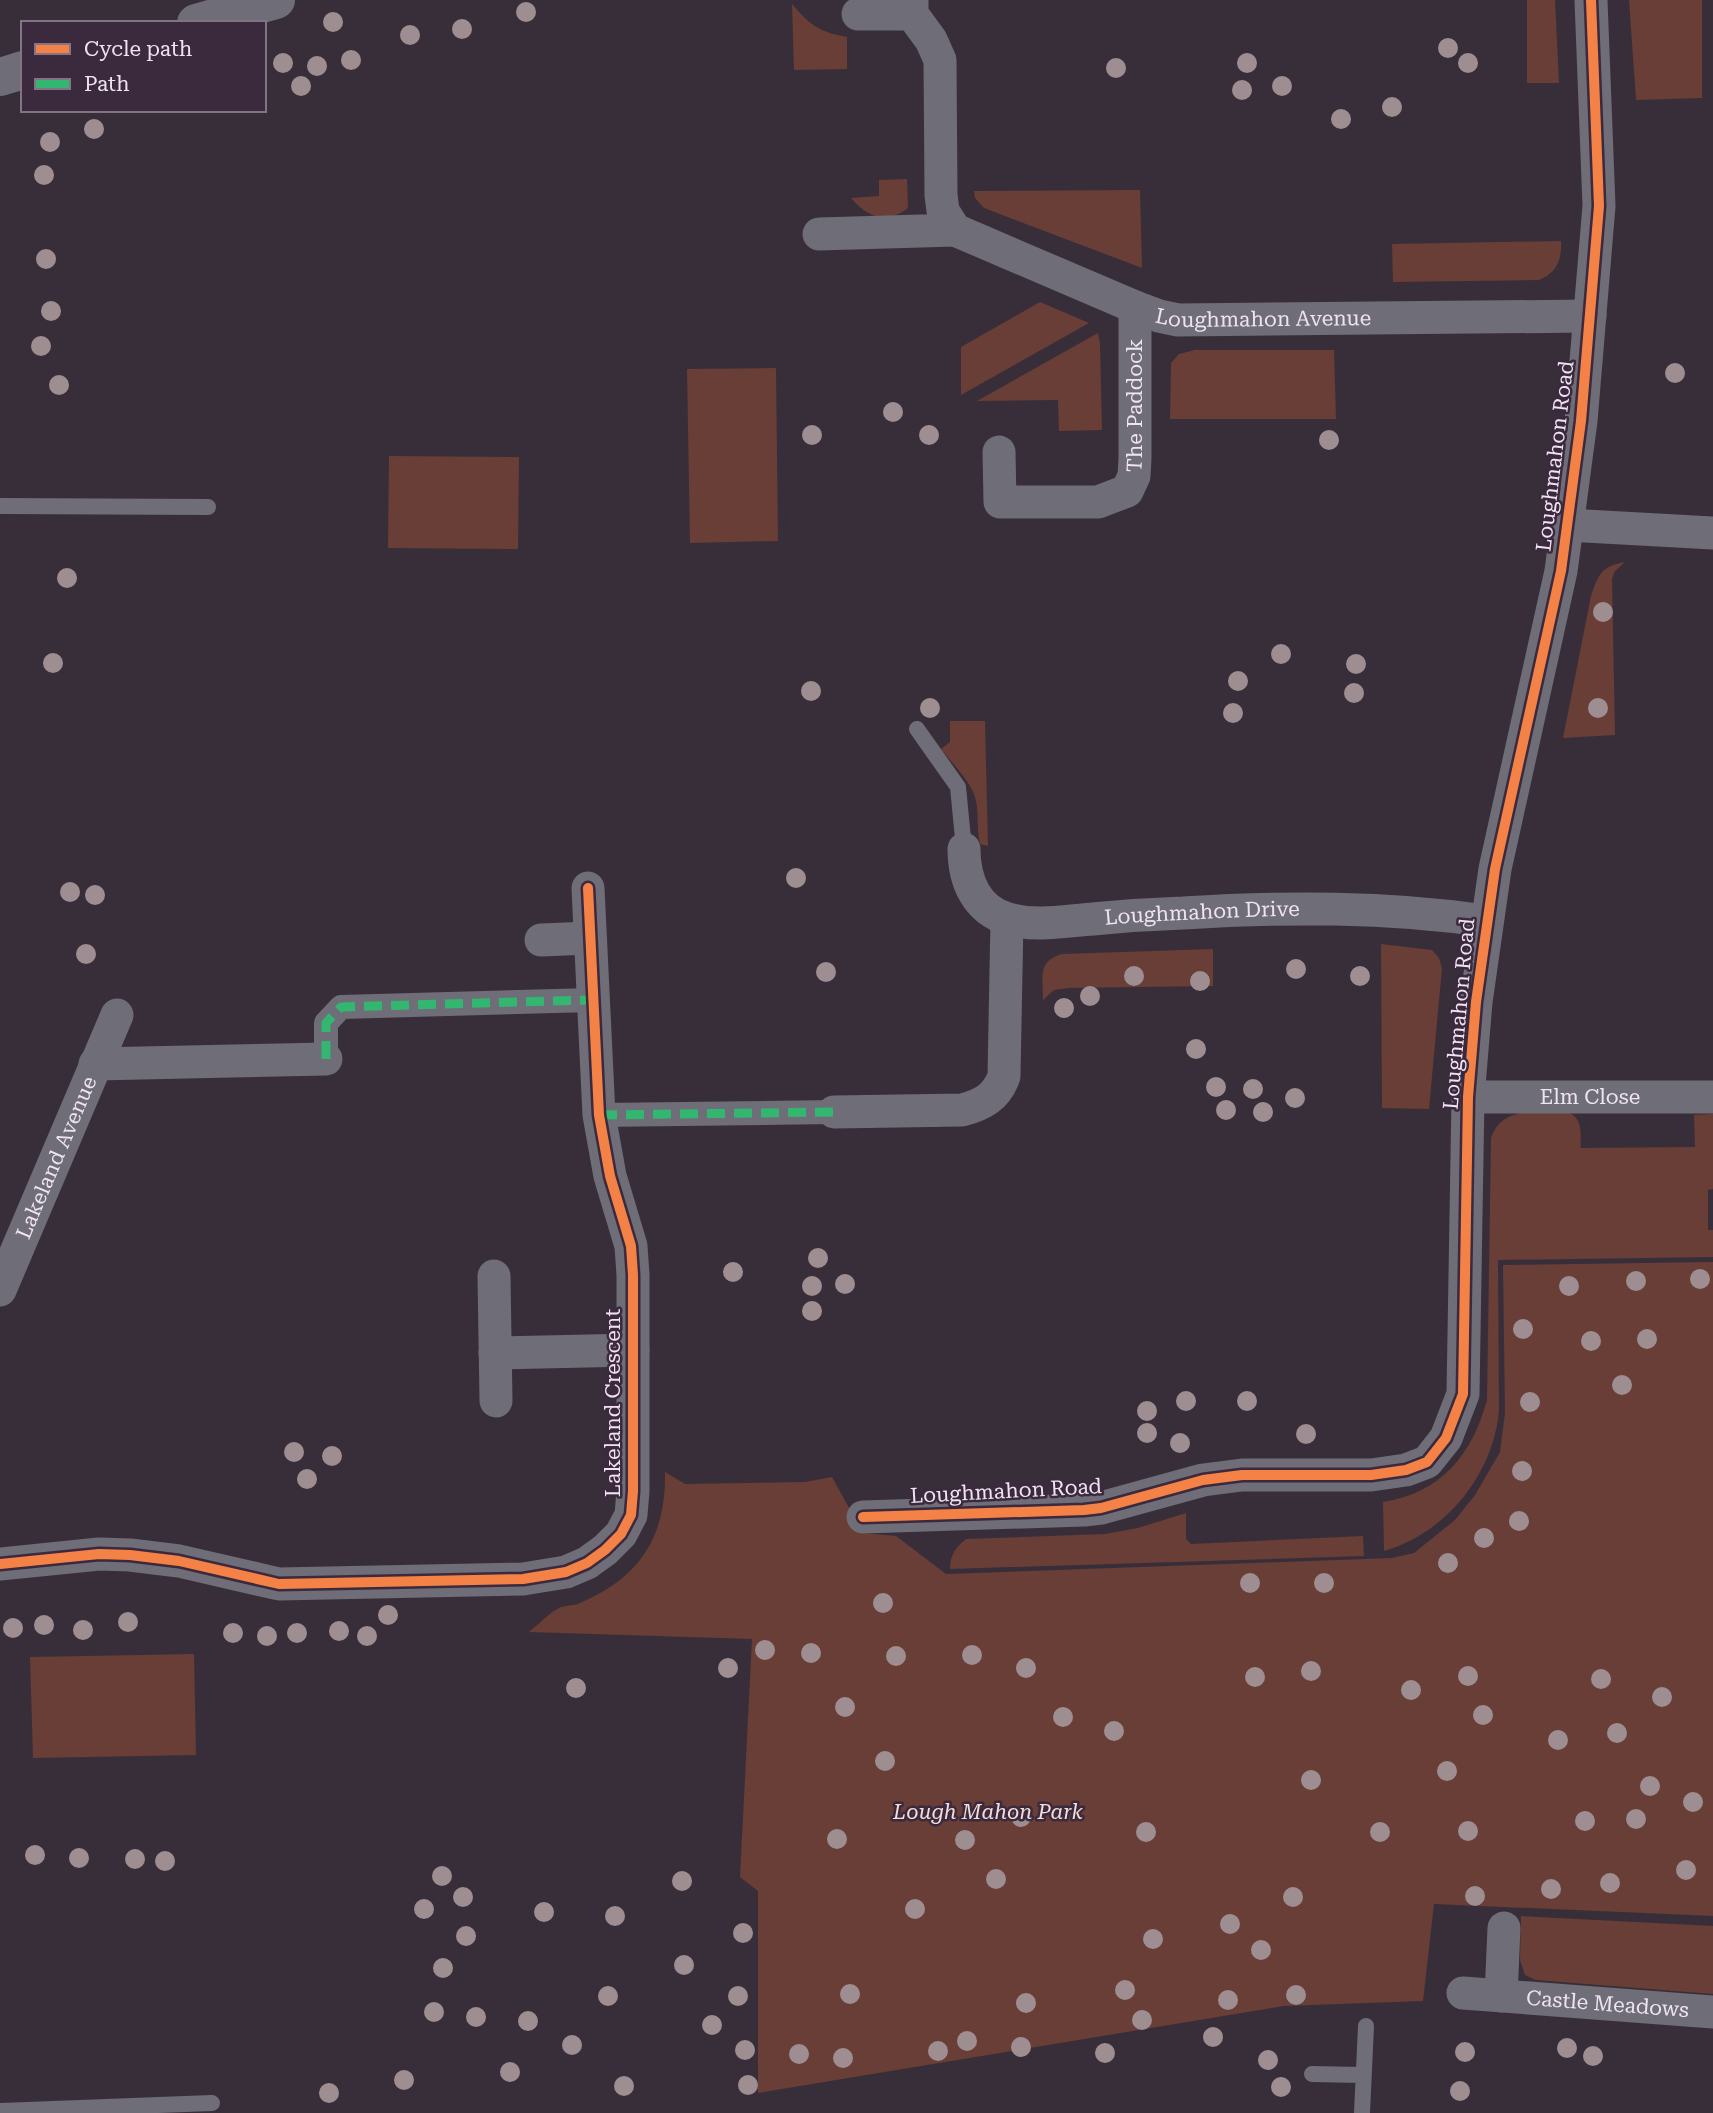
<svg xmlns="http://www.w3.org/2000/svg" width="1713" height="2113" viewBox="0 0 1713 2113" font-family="'Roboto Serif',serif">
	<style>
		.green { fill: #683e37 }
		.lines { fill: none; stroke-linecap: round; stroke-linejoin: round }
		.service { stroke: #6f6d78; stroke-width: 16 }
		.pedestrian { stroke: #6f6d78; stroke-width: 24 }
		.minor { stroke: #6f6d78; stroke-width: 33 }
		.tertiary { stroke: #6f6d78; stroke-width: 38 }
		.quiet { stroke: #33b770; stroke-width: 9; stroke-dasharray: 18 9; stroke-linecap: butt }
		.cycleway-casing { stroke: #3b293d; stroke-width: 15 }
		.cycleway { stroke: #f48246; stroke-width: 10 }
		.tree { fill: #9f8e91 }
		.labels { text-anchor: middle; stroke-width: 5; stroke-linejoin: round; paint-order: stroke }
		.street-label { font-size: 21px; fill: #efe3f1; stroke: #3b293d }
		.park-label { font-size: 21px; font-style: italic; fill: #f4ddd9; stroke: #3b293d }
	</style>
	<rect width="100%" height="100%" fill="#382e39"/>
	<path class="green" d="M1527,0h28l4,83h-32z
		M1629,0h73v98l-66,2z
		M792,4c18,21 27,28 55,33v32l-53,1z
		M907,179l1,29c-22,17 -41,9 -57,-10l28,-2v-16z
		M1140,190l2,78 -158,-60 -9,-10 -1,-7z
		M1561,241c1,18 -4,32 -22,39l-146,2 -1,-38z
		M1040,302l49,21 -128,72v-48z
		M1098,333l2,11 2,86 -43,1 -1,-31 -81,1z
		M1195,350h139l2,69h-166l1,-56 8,-9z
		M776,368l2,173 -88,2 -3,-174z
		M389,456l130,1 -1,92 -130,-1z
		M1625,562l-10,9 -3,8 3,156 -52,3 28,-142c8,-22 9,-29 34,-34z
		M950,721h35l3,125 -8,-2c-4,-16 0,-34 -6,-50 -6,-15 -22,-31 -33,-45l9,-7z
		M1381,944l51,6 7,8 3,10 -13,141 -47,-1z
		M1213,949v37l-144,2 -15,2 -11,10c0,-22 -6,-39 19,-46z
		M1567,1112c17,6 13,21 14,36l114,-1 -1,-32 19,-1v75l-5,1v40h5v27l-215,3 1,151c-6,64 -53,122 -115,140l-1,-49c58,-9 89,-47 104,-102l4,-262c11,-33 47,-25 76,-26z
		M1713,1262v654l-279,-12 -11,97 -139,5 -526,87v-202l-18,-14 12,-238 -223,-7c9,-7 21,-20 30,-24 6,-3 15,-2 21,-5 61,-26 86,-67 85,-131l20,12 120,-2 27,-5 31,56 33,3 50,38 446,-16 22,-5 41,-33 20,-25 25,-43 5,-39 -2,-148z
		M1186,1513v26l5,5 172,-8 1,20 -414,13c0,-14 6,-22 16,-30l139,-5 33,-6z
		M194,1654l2,101 -163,3 -3,-101z
		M1521,1916l192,10v68l-177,-14 -11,-5 -5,-15z"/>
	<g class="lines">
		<path class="service" d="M0,506l208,1
			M917,729l41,58 6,62
			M1312,2074l50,1
			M0,2111l212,-8
			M1362,2113l4,-87"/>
		<path class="pedestrian" d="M326,1059v-36l15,-16 251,-7
			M599,1115l235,-3"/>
		<g class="minor">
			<path d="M858,14h54"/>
			<path id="s1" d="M955,230l180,77 24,9 19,4 412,-4"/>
			<path d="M819,234l136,-4 -12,-19 -2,-16 -1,-135 -9,-20 -19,-26v-14"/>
			<path id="s2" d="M999,452l1,50h98l29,-11 7,-15 1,-18v-151"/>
			<path d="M1567,525l146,8"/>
			<path id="s3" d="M964,849c0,31 12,61 44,70 28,8 57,2 85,0 30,-3 60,-5 90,-6 102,-6 202,-7 303,8"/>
			<path d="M541,940l49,-2"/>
			<path d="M95,1064l231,-5"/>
			<path id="s4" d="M1468,1097h245"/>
			<path d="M834,1112l128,-2c20,-5 35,-13 42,-34l3,-157"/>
			<path d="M494,1276l2,125"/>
			<path id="s5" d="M0,1290l117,-275"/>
			<path d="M495,1353l138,-3"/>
			<path d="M863,1517l221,-7 17,-2 102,-28 39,-5h129l35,-5 21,-8 8,-10 11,-14 17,-44 5,-297 8,-95 19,-133 66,-298 20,-150 18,-215 -8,-206"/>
			<path d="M0,1564l99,-10 31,1 49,6 100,23 244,-5 43,-7 21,-9 18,-13 16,-16 10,-19 2,-24v-216l-2,-29 -21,-70 -11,-61 -11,-227"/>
			<path id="s6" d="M1463,1993l250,19"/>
			<path d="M1501,1996l3,-68"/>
		</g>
		<path class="tertiary" d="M196,23l80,-23
			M0,77l23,-7"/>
		<path class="quiet" d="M326,1059v-36l15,-16 251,-7
			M599,1115l235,-3"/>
		<g class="cycleway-casing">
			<path id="cycleway" d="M863,1517l221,-7 17,-2 102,-28 39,-5h129l35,-5 21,-8 8,-10 11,-14 17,-44 5,-297 8,-95 19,-133 66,-298 20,-150 18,-215 -8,-206
				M0,1564l99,-10 31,1 49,6 100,23 244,-5 43,-7 21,-9 18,-13 16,-16 10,-19 2,-24v-216l-2,-29 -21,-70 -11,-61 -11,-227"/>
		</g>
		<use href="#cycleway" class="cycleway"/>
	</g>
	<g class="tree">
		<circle cx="526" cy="12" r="10"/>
		<circle cx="333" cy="22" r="10"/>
		<circle cx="462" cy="29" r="10"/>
		<circle cx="410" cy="35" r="10"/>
		<circle cx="1448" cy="48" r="10"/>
		<circle cx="351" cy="60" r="10"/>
		<circle cx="283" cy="63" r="10"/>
		<circle cx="1247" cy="63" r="10"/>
		<circle cx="1468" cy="63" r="10"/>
		<circle cx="317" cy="66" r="10"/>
		<circle cx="1116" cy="68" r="10"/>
		<circle cx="301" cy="86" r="10"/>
		<circle cx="1282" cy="86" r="10"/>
		<circle cx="1242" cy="90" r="10"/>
		<circle cx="1392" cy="107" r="10"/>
		<circle cx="1341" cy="119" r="10"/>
		<circle cx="94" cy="129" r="10"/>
		<circle cx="50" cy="142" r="10"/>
		<circle cx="44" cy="175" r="10"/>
		<circle cx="46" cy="259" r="10"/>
		<circle cx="51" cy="311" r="10"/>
		<circle cx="41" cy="346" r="10"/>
		<circle cx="1675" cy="373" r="10"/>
		<circle cx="59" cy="385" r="10"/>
		<circle cx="893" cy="412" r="10"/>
		<circle cx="812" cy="435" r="10"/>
		<circle cx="929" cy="435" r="10"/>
		<circle cx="1329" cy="440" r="10"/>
		<circle cx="67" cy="578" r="10"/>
		<circle cx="1603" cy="612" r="10"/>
		<circle cx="1281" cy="654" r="10"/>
		<circle cx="53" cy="663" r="10"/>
		<circle cx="1356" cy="664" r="10"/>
		<circle cx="1238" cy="681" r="10"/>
		<circle cx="811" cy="691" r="10"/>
		<circle cx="1354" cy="693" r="10"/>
		<circle cx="930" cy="708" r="10"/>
		<circle cx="1598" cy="708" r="10"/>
		<circle cx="1233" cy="713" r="10"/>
		<circle cx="796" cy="878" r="10"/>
		<circle cx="70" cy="892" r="10"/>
		<circle cx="95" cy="895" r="10"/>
		<circle cx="86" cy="954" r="10"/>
		<circle cx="1296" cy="969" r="10"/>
		<circle cx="826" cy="972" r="10"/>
		<circle cx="1134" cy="976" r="10"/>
		<circle cx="1360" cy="976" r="10"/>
		<circle cx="1200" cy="981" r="10"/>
		<circle cx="1090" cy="996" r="10"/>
		<circle cx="1064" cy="1008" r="10"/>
		<circle cx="1196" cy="1049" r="10"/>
		<circle cx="1216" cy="1087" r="10"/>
		<circle cx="1253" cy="1089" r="10"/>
		<circle cx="1295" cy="1098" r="10"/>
		<circle cx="1226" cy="1110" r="10"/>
		<circle cx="1263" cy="1112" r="10"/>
		<circle cx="818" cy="1258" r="10"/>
		<circle cx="733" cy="1272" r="10"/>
		<circle cx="1700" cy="1279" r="10"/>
		<circle cx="1636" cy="1281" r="10"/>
		<circle cx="845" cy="1284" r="10"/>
		<circle cx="812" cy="1286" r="10"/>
		<circle cx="1569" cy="1286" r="10"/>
		<circle cx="812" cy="1311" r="10"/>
		<circle cx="1523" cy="1329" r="10"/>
		<circle cx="1647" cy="1339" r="10"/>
		<circle cx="1591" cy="1341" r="10"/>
		<circle cx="1622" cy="1385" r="10"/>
		<circle cx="1186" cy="1401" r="10"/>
		<circle cx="1247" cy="1401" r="10"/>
		<circle cx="1530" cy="1402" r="10"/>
		<circle cx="1147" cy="1411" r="10"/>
		<circle cx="1147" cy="1433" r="10"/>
		<circle cx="1306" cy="1434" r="10"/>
		<circle cx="1180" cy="1443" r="10"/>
		<circle cx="294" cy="1452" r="10"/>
		<circle cx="332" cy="1456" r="10"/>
		<circle cx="1522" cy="1471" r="10"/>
		<circle cx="307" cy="1479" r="10"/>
		<circle cx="1519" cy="1521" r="10"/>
		<circle cx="1484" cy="1538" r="10"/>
		<circle cx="1448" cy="1563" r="10"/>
		<circle cx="1250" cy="1583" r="10"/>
		<circle cx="1324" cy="1583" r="10"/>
		<circle cx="883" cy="1603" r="10"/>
		<circle cx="388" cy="1615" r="10"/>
		<circle cx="128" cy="1622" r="10"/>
		<circle cx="44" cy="1625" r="10"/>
		<circle cx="13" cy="1628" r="10"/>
		<circle cx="83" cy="1630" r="10"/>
		<circle cx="339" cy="1631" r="10"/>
		<circle cx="233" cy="1633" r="10"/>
		<circle cx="297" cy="1633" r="10"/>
		<circle cx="267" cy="1636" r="10"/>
		<circle cx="367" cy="1636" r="10"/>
		<circle cx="765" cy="1650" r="10"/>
		<circle cx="811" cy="1653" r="10"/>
		<circle cx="972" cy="1655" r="10"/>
		<circle cx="896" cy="1656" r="10"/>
		<circle cx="728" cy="1668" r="10"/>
		<circle cx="1026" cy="1668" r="10"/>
		<circle cx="1311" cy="1671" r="10"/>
		<circle cx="1468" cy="1676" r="10"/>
		<circle cx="1255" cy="1677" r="10"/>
		<circle cx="1601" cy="1679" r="10"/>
		<circle cx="576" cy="1688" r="10"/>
		<circle cx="1411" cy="1690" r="10"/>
		<circle cx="1662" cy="1697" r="10"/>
		<circle cx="845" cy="1707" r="10"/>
		<circle cx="1483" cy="1715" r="10"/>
		<circle cx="1063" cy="1717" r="10"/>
		<circle cx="1114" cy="1731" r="10"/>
		<circle cx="1617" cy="1733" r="10"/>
		<circle cx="1558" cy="1740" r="10"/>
		<circle cx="885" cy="1761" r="10"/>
		<circle cx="1447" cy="1771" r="10"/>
		<circle cx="1311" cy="1780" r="10"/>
		<circle cx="1650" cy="1786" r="10"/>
		<circle cx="1693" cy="1802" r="10"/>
		<circle cx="1021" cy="1817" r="10"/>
		<circle cx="1636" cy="1819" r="10"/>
		<circle cx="1585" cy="1821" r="10"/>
		<circle cx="1468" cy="1831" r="10"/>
		<circle cx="1146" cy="1832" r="10"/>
		<circle cx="1380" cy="1832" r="10"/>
		<circle cx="837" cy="1839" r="10"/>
		<circle cx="965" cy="1840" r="10"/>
		<circle cx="35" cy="1855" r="10"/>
		<circle cx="79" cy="1858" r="10"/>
		<circle cx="135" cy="1859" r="10"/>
		<circle cx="165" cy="1861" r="10"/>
		<circle cx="1686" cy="1870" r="10"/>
		<circle cx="442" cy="1876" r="10"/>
		<circle cx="996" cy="1879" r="10"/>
		<circle cx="682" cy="1881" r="10"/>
		<circle cx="1610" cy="1883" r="10"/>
		<circle cx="1551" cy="1889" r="10"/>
		<circle cx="1475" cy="1896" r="10"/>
		<circle cx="463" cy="1897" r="10"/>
		<circle cx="1293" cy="1897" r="10"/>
		<circle cx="424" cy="1909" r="10"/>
		<circle cx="915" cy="1909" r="10"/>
		<circle cx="544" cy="1912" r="10"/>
		<circle cx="615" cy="1916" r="10"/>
		<circle cx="1230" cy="1924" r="10"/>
		<circle cx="743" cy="1933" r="10"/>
		<circle cx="466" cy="1936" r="10"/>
		<circle cx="1153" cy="1939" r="10"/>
		<circle cx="1261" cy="1950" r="10"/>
		<circle cx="684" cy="1965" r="10"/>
		<circle cx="443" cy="1968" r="10"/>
		<circle cx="1125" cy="1990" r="10"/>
		<circle cx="850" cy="1994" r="10"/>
		<circle cx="1296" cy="1995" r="10"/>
		<circle cx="608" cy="1996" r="10"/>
		<circle cx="738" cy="1996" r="10"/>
		<circle cx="1228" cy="2000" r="10"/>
		<circle cx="1026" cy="2003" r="10"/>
		<circle cx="434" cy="2012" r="10"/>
		<circle cx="476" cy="2017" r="10"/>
		<circle cx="1142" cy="2020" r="10"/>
		<circle cx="528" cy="2021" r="10"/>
		<circle cx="712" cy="2025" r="10"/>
		<circle cx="1213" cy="2037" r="10"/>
		<circle cx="967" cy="2041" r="10"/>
		<circle cx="572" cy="2045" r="10"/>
		<circle cx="1021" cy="2047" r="10"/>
		<circle cx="1567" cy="2048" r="10"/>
		<circle cx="745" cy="2050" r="10"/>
		<circle cx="938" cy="2051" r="10"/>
		<circle cx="1465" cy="2052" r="10"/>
		<circle cx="1105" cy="2053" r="10"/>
		<circle cx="799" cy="2054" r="10"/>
		<circle cx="1593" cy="2056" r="10"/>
		<circle cx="843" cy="2058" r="10"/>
		<circle cx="1268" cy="2060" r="10"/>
		<circle cx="510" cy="2072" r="10"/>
		<circle cx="404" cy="2080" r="10"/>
		<circle cx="748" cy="2085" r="10"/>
		<circle cx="624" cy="2086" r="10"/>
		<circle cx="1281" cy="2087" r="10"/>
		<circle cx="1460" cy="2091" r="10"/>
		<circle cx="329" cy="2093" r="10"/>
	</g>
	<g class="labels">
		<g class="street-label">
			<text dy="7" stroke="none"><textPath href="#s1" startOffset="326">Loughmahon Avenue</textPath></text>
			<text dy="7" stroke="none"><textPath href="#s2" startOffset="266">The Paddock</textPath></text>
			<text transform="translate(1555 456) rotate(-83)" y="7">Loughmahon Road</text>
			<text dy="7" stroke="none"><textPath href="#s3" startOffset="284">Loughmahon Drive</textPath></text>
			<text transform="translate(1459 1014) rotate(-85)" y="7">Loughmahon Road</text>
			<text dy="7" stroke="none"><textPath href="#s4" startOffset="122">Elm Close</textPath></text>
			<text dy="7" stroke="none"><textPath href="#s5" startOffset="144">Lakeland Avenue</textPath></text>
			<text transform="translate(613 1403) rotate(-90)" y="7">Lakeland Crescent</text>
			<text transform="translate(1006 1491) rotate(-3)" y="7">Loughmahon Road</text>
			<text dy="7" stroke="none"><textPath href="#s6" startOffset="145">Castle Meadows</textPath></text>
		</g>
		<g class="park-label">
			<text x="988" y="1819">Lough Mahon Park</text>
		</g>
	</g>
	<rect x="21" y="21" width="245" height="91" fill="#3b293d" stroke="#837385" stroke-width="2"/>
	<rect x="35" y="44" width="35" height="10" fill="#f48246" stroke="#837385" stroke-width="2"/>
	<text x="84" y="56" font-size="21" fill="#efe3f1">Cycle path</text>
	<rect x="35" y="79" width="35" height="10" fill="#33b770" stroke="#837385" stroke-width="2"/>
	<text x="84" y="91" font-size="21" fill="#efe3f1">Path</text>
</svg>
